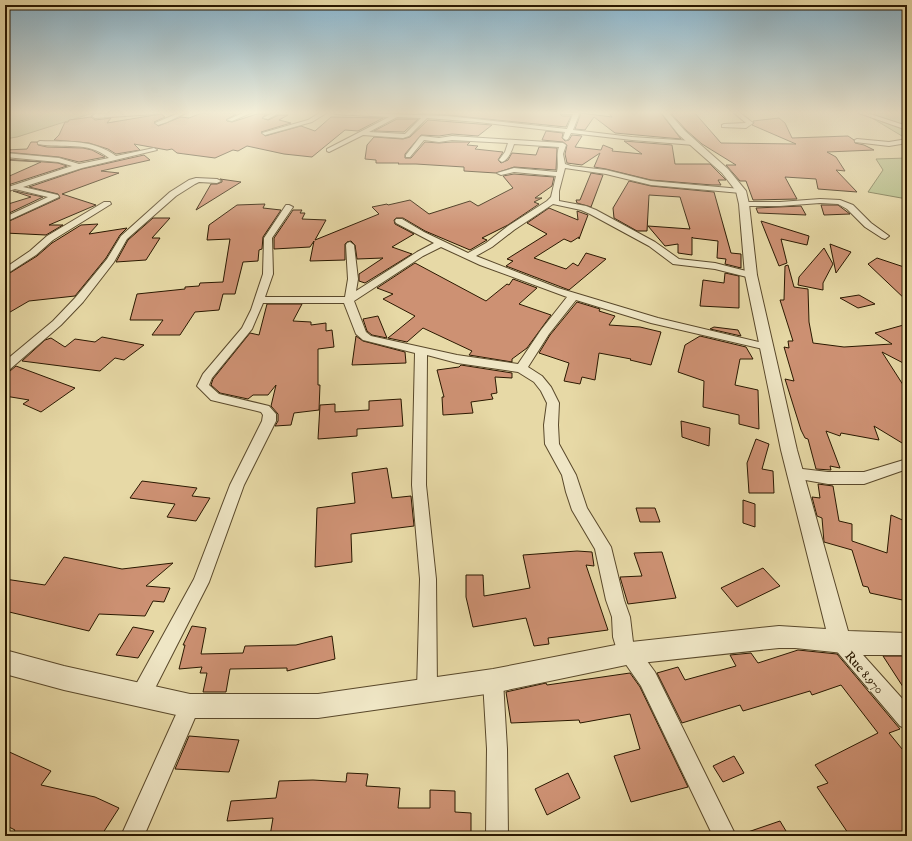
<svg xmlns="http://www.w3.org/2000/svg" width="912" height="841" viewBox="0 0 912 841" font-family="'IM FELL English',serif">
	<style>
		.green { fill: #b3c088; stroke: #6e6c44 }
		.building { fill: #cd9173; stroke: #2a1800 }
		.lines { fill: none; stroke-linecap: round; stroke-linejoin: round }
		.minor-casing { stroke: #59482a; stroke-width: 2 }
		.tertiary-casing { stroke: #59482a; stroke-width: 2 }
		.minor { fill: #efe6c5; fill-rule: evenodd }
		.tertiary { fill: #efe6c5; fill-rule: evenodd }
		.labels { text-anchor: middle; stroke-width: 3; stroke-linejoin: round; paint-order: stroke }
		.near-street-label { font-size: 13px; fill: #2a1800; stroke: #efe6c5 }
	</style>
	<rect width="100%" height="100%" fill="#e7d9a6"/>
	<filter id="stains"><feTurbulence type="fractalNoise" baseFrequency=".005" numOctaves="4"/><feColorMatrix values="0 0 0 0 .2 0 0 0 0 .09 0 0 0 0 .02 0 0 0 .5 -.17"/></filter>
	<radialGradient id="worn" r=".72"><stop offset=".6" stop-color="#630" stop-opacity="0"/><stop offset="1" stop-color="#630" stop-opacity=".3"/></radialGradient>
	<path class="green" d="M5,112h109l-21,1 -76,24 -12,2z
		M891,112h16v27l-40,-24z
		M907,158v41l-39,-7 15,-22 -7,-11z"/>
	<path class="building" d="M212,112l24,2 -10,6 1,1 5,1 25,-8h10l-5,4 6,2 11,-5h9l-9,5 12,3 -30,9 4,4 36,-10 14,5 16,-14 52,1 -25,13 -13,-1 -33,27 -28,-3 -37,-8 -9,5 -5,-1 -18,8 -38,-5 -5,-4 -5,1 -33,-6 6,6 -24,4 -8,-5 -19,-6 -35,-3 5,-5 6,-13h3l1,-2 22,-3 4,3 16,-2 -4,5 54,-9 4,3 -11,5 4,4 23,-9 8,1 13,-5 6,1z
		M418,112h140l4,4h9l-5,11 -119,-12 -30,-2z
		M608,112h52l21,27 -66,-6 -21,-16 -9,13 -10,-1 6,-16 31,4z
		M670,112h24l27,31 75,1 -44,-19 2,-2 -1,-2 26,-3 6,5 7,15 56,-2 6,4 1,3 9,2 10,5 -47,2 9,5 9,14 -9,-1 21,22 -39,-3 -2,-10 -31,-2 12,22 -44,1 -7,-19h-6l-14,-16h10l-34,-21 -16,-14z
		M397,119h21l-14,13 -30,-1z
		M428,120l64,5 -14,11 -26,-2 -13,2 -18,-1 -16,19v4h6l14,-16 14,1 13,-1h18l-3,3 11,1 -3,3 28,3 -5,8 3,3 7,-3 4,-7 24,2 3,-8 18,1 -1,22 -42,-3 -18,6 -32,-2v-4l-48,-3h-18l1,-1h-23v-3l-11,-1 2,-14 7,-8 29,2 7,-2z
		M546,131l17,2 -1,5 3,3 4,-1 3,-5 10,1 -7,11 26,3 2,-5 10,4 -1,2 30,3 -18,-13 48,4 3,19h35l16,16h-8l3,5h-9l-61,-5 -45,-11 -12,-2 6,-14 -18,12 -15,-2 -2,-9 2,-9 -4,-3 -21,-2z
		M31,142h6l1,3 9,2 36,1 9,2 13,7 -26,5 -20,-5 -54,-5v-2l22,-1z
		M144,155l6,5 -49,11 18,2 -57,21 34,11 -47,20h14l-17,10 -41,-2v-10l55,-25 -2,-4 -29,-7 53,-18z
		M5,159l53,4 9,3 -62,20v-8l36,-16 -36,-2z
		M591,173l12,2 -12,32 -14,-4 -1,-3h4z
		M514,174l40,3 -2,9 -17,12h7l-8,4 5,2 -31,21 -26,13 5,2 -17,10 -45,-19 -22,-13h-7l-2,2 1,4 19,10 -22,13 20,7 -47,29 -6,-2v-7l24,-16 -26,1 -2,-14 -4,-4 -4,1 -2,2v16l-35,1 4,-20 -4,6 -36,2v-11l19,-28h9l-2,3h5l-3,6 24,1 -11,20 64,-26 -7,-7 15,-3 1,1 22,-5 19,14 41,-13 8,5 35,-18 -10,-12z
		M220,179l21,3 -45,28 15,-26h6l5,-2v-2z
		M629,181l22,5 63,6 17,61 10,1v14l-16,-4 1,-5 -9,-1 1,-17 -25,-3 -1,-1v18l-14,-2v-9l-13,2 -17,-20 42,3 -10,-32 -31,-2 -2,36h-10l-23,-13 -1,-10z
		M13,191h2l28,6 -38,18v-10l26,-8z
		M265,204l-2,4 18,2 -18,27 -1,12 -3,1 -1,11 -15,1 -8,32h-12l-4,16 -24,2 -15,23h-28l11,-15h-33l7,-26 48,-5v-2l14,-1 1,-3 23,-1 7,-43 -23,1 2,-15 28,-20z
		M821,205h17l12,9 -26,1z
		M801,206l5,9 -48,-2 -2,-5z
		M549,208l29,12 -1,-9 11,4 -9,24v-2l-8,5 -7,-3 -30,19 32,11 7,-6 5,3 8,-13 20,6 -37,31 -63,-24 7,-5 -6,-2 40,-25 -20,-11z
		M153,218h17l-18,20h8l-14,22 -30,2 12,-22z
		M761,221l48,15 -2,9 -26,-6 6,24 -8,3z
		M98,224l-9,10 38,-6 -7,7 -14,23 -31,38 -46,5 -24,14v-39l32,-20 15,-13 29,-18z
		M830,244l21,8 -15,21z
		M824,248l9,16 -10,19v7l-25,-5 1,-8z
		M877,258l30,10v33l-39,-37z
		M415,263l71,38 21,-17 2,1 4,-6 24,9 -18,16 32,11 -24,33 -15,11v3l-43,-7 3,-4 -49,-23 -16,14 -19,-4 27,-22 -32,-17 10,-5 -16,-6z
		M788,265l6,22 14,2 1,33 4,21 31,4 48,-3 -17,-11 32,-9v41l-25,-13 25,39v55l-33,-20 5,14 -38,-7 -1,3 -14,-5 14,37 -10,-2 1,4 -15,-1 -8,-30 -3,-1 -4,-8 -16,-51 9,2 -10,-34 5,1 -1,-7h5l-13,-41h4l1,-34z
		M725,273l14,3v32l-39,-2 3,-26 21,3z
		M859,295l16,9 -17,4 -18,-10z
		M577,302l23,7 -1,2 16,5 -6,9 31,2 21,5 -10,33 -21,-5 1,-1 -32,-6 -4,27 -13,-3 -2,7 -16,-3 5,-18 -30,-10 11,-18z
		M267,304h35l-9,17 18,1v3l15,-2v8l6,-1 2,17 -16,2v36h2l-1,25 -25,3 -3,12 -16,1 3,-5v-7l-7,-8 5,-21 -8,10h-15l-5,4 -28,-6 -9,-8 2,-6 37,-46 9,2z
		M378,316l9,22 -15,-3 -5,-4 -4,-12z
		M714,327l24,3 3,6 -31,-7z
		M356,336l7,5 42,11 1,11 -54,2z
		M700,336l46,11 7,12h-13l-5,26 23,5 1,39 -20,-5v-9l-36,-8 1,-26 -26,-9 7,-27z
		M102,337l42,8 -20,15 -9,-2 -15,13 -78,-10 23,-21 6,-2 14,9 10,-8 20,3z
		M461,365l51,8v5l-17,-1 2,16 -6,1 2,5 -22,3 2,11 -30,2 -1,-18h2l-7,-27 22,-3z
		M16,366l59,22 -34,24 -18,-8 6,-4 -24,-4v-24l5,-1z
		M401,399l2,27 -46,3v7l-39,3 2,-34 15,-1v8l34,-2v-9z
		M681,421l29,7 -1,18 -27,-9z
		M756,439l13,5 -7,25 11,2 1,22h-25l-2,-30z
		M387,468l5,30 19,-2 3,30 -63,8 1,28 -37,5 2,-59 38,-5 -3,-30z
		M142,481l55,7 -5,8 18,2 -14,23 -29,-4 8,-13 -45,-6z
		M818,484l15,2 6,35 13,3v17l35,12 4,-38 16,7v79l-37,-8 -2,-6 -5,-1 -11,-36 -28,-8 -2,-24 -5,-2 -5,-19 8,1z
		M743,500l12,4v23l-12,-4z
		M636,508h19l5,14h-20z
		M577,551l15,1 2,14 -8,-1 22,65 -60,8 1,6 -15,2 -8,-28 -53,9 -7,-30v-22h17l1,21 46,-8 -7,-33z
		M662,552l14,46 -48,6 -8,-27 22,-1 -8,-23z
		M64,557l58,12 51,-6 -27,23 24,2 -6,14 -11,-1 -8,15 -46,-2 -10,17 -84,-20v-32l40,6z
		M763,568l17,18 -43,21 -16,-19z
		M192,626l14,2 -5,26 42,-1 2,-7 51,-1 36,-9 3,23 -48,12v-3l-57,1 -4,23h-23l4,-19h-7l2,-6 -23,2 6,-24h-2z
		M133,627l21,4 -16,27 -22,-3z
		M798,650l39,4 63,75 -11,4 18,22v77l-8,4h-49l-33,-49 11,-4 -13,-18 63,-32 -37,-48 -29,10 -2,-4 -67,20 -3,-6 -58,18 -25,-50 21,-6 7,13 51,-14 -6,-11 21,-2 7,10z
		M883,656h24v37z
		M630,673l10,14 48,100 -57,15 -17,-46 26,-7 -10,-35 -50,9 -1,-3 -68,3 -5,-31 40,-9 1,2z
		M189,736l50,4 -10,32 -54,-3z
		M5,750l46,21 -10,14 54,12 24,11 -18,28h-90l4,-6 -10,-5z
		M734,756l10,17 -21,9 -10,-16z
		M347,773l21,1 -2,12 34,2 -2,20h32v-18l25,1v21l16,1v23h-201l3,-18 -46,3 4,-20 45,-3 3,-17 34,-1 33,2z
		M568,773l12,25 -33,17 -12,-26z
		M780,821l9,15h-47v-2z"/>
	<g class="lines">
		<g class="minor-casing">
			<path id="minor" d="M132,112h26l-3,2 -60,4 -3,-2 3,-2z
				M181,112h7l-21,10 -9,3 -3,-2z
				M245,112h8l-21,9 -5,-1z
				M274,112h7l-13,7 -5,-1z
				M321,112h7l-16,10 -47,13 -3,-2 46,-13z
				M332,112l115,4 120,13 6,-15h-11l-3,-2h21l-7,18 59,7 62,4 3,2 -3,2 -62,-5 -61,-7 -3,6 -2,1 -3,-2 2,-6 -87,-10 -51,-4 -18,18 -6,2 -40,-3 -34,17 -2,-1v-2l62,-32 -54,-3zM397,117l24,1 -16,16 -36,-2z
				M733,112h6l14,11 -7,5 -24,-1v-2l2,-1 22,-1z
				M856,112h8l43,14v4z
				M422,136l17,2 13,-2 111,7 3,2 -3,9 2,10 6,2 35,4 45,11 90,8 4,2 -4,2 -90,-8 -45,-11 -41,-6 -6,23v10l27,5 10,4 59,32 24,17 36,4 39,10 2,2 -2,2 -3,1 -36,-9 -42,-5 -24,-18 -59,-32 -9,-4 -28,-6 -39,26 -22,17 -16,9 82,32 100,30 109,26 6,3 -6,3 -116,-27 -75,-23 -27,34 -21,33 14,9 9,11 8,16 -1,22 1,19 17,31 11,33 24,39 13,53 6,17 3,25 22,30 81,164h-23l-72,-150 -23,-33 -2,-6 -3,-10 -1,-20 -6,-17 -11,-51 -23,-39 -6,-18 -4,-17 -17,-31 -1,-19 3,-22 -6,-12 -7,-9 -16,-10 -61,-9 -30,-8 -1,130 10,94 1,111 -3,7 -7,3 -7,-3 -3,-7 3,-111 -8,-94 3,-132 -52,-13 -7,-6 -12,-31h-81l-11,26 -40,49 -3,7 10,9 50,12 7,8v7l-32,64 -35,97 -61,120 -7,3 -7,-3 -3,-7 3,-7 60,-109 36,-94 32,-64 1,-6 -2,-3 -50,-12 -14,-14 6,-12 39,-46 9,-18 12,-36 1,-36 22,-33h3l4,2 -21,31 1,36 -8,23h80l3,-18 -2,-34 1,-2 3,-1 4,3 4,34 -2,12 61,-39 17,-9 -38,-20 -1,-2 1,-2h6l22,13 44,21 18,-10 22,-17 39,-25 4,-4 5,-21 -42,-4 -13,3 -4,-2 17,-5 43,4c2,-9 -1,-17 2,-25l-45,-3c-2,6 -5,15 -12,18l-3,-2 6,-8 3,-9 -56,-3 -13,2 -15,-2 -14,17h-4v-2l14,-18zM441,247l39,18 87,32 -26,33 -23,34 -61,-9 -86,-19 -5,-4 -12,-31 69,-45z
				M857,139l32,3 18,-3v4l-18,3 -34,-4v-2z
				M40,141c27,1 53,-2 76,15l38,-8 3,2 -75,18 -59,19 35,8 1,2 -54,25v-5l43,-20 -33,-8 -10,3v-4l67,-22 -14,-4 -53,-5v-4l54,5 20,6 30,-6c-22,-18 -46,-9 -71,-14v-2z
				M196,178l21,1 4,2 -4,2 -18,-1 -4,2 -19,12 -49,43 -13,23 -31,40 -22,23 -52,45 -4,1v-10l48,-40 22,-23 32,-39 14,-23 49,-44 19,-12z
				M820,199l20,1 13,5 18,18 18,13 -4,3 -3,-1 -17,-11 -18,-18 -9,-5 -18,-1 -40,3h-36l-4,-2 4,-2h36z
				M104,202h6l1,2 -58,36 -17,15 -31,20v-7l25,-17 17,-15z
				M907,459v10l-43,15h-36l-34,-6 -5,-1 -2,-4 2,-4 5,-1 34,4h36z
				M840,633l6,3 61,68v25l-7,-3 -66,-78 -3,-6 3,-6z
				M493,671l7,3 3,7 4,68 1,87h-22l1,-87 -4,-68 3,-7z
				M190,696l7,3 3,7 -56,130h-23l62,-137z"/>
		</g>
		<g class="tertiary-casing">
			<path id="tertiary" d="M661,112h7l17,19 43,38 18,22 3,13 8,71 40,175 51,181 59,2v22h-44l-68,-7h-16l-148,16 -138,29 -175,25h-128l-126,-28 -59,-16v-24l59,16 126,28h128l175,-25 138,-27 148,-16 47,3 -45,-179 -36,-175 -6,-71 -3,-13 -14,-18 -43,-38z"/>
		</g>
		<use href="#minor" class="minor"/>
		<use href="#tertiary" class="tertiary"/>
	</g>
	<linearGradient id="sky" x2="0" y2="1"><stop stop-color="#88b6d1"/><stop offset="0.49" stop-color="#f4eed7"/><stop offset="1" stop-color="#f4eed7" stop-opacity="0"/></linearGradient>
	<rect width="912" height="230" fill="url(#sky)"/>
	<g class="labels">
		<g class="near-street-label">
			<text transform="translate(865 672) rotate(49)" y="5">Rue 8.970</text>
		</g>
	</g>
	<rect width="912" height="841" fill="none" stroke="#e7d9a6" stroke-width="20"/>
	<rect x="6" y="6" width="900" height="829" fill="none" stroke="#2a1800" stroke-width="2"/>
	<rect x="10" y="10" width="892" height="821" fill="none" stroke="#2a1800"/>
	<rect width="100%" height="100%" filter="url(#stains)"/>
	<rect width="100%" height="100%" fill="url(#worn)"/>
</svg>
